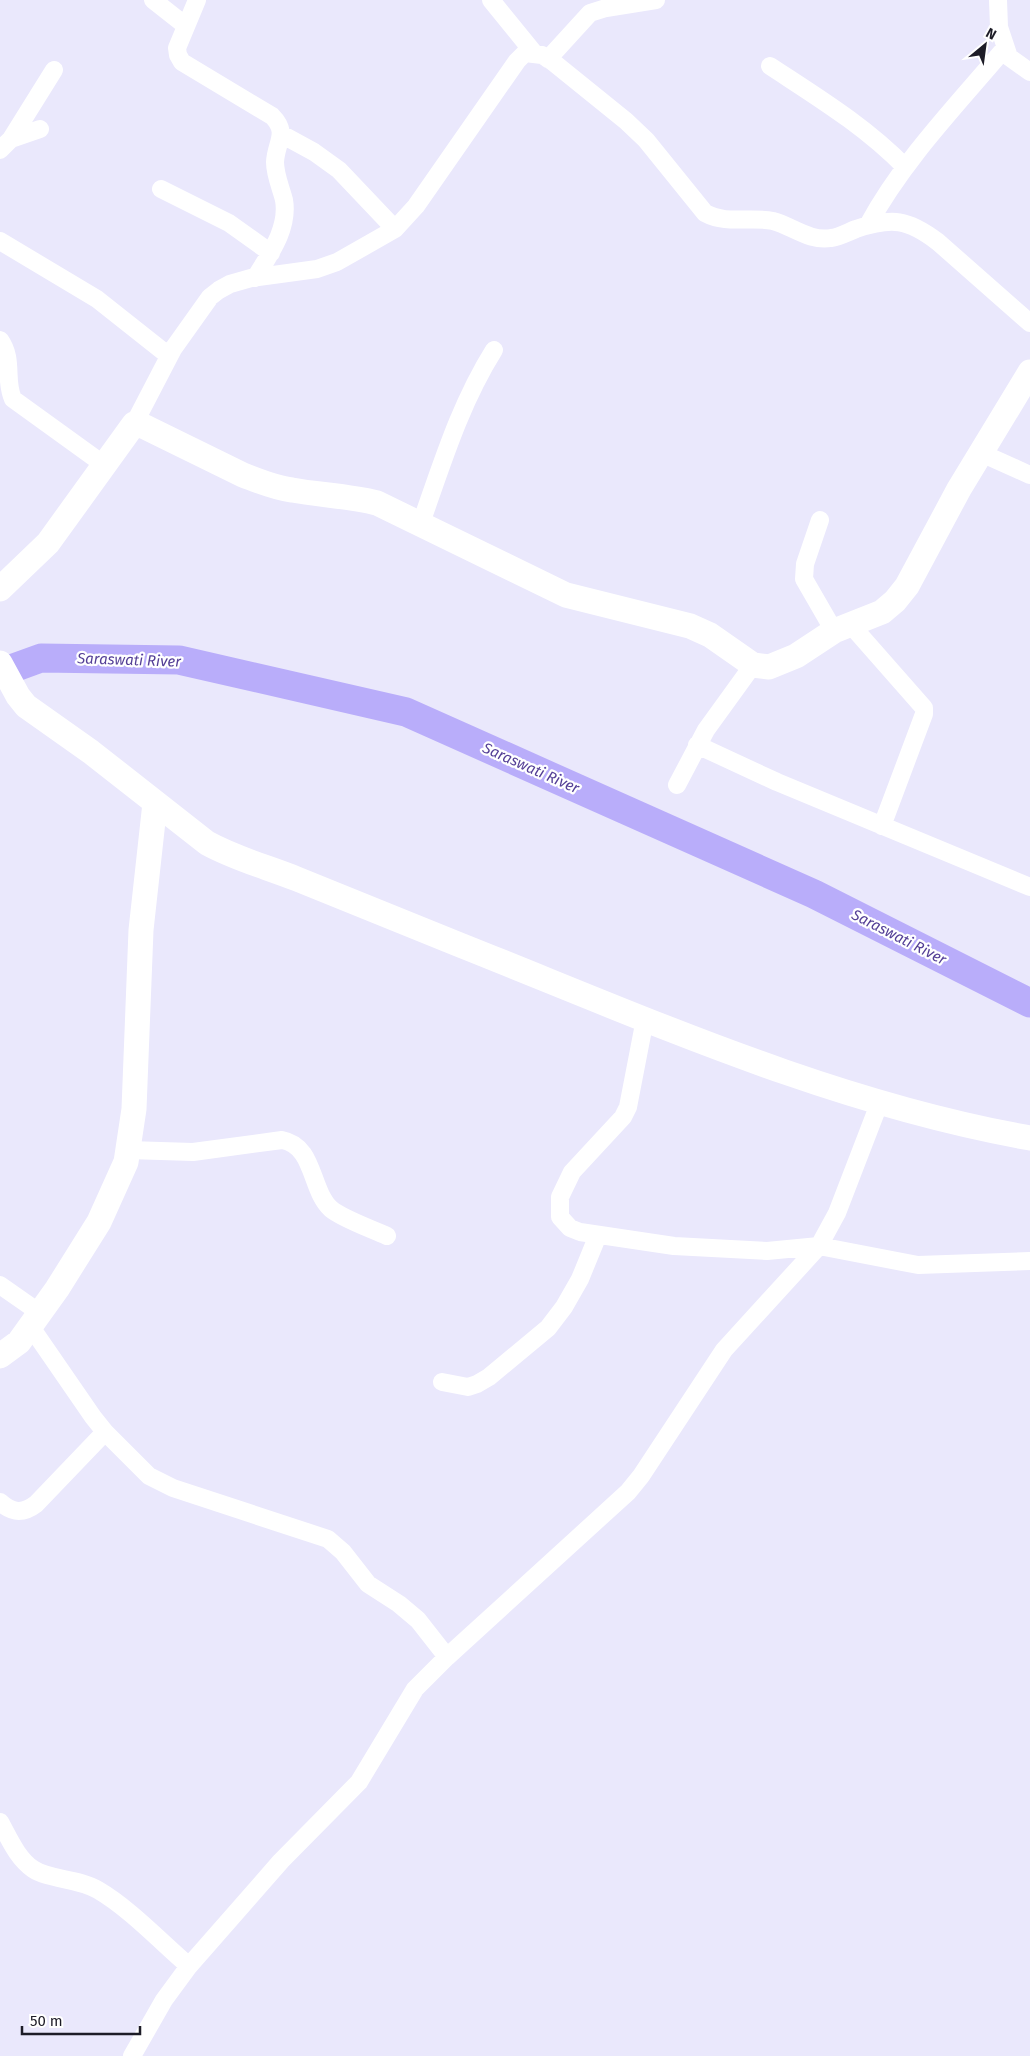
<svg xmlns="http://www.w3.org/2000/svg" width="1030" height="2056" viewBox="0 0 1030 2056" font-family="'Fira Sans',sans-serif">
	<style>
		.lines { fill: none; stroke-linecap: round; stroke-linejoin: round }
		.river { stroke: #b9adfa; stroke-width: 29 }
		.street { stroke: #fff; stroke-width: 18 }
		.secondary { stroke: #fff; stroke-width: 25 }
		.labels { text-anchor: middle; stroke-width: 4.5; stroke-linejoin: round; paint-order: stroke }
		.water-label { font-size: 15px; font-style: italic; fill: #543f96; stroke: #fff }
	</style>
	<rect width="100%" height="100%" fill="#eae8fc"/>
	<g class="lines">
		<path class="river" d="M0,673l41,-15 138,2 227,52 408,182 216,109"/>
		<path class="street" d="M153,0l33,26
			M197,0l-20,48 1,7 4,7 90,54c17,17 4,26 3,46 0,13 6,26 9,38 5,29 -15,55 -29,78
			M491,0l43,53
			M998,0l1,27 10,30 21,15
			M548,59l42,-46 16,-5 50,-8
			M770,66c47,31 95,60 135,101
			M281,134l33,18 25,18 56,59
			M11,139l43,-69
			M0,150l11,-11 29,-10
			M161,189l68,34 42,30
			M868,225c36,-66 89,-120 137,-177
			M0,241l97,58 72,57
			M0,340c14,20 4,39 13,59l90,65
			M134,424l39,-75 37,-52 9,-7 11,-6 21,-6 66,-9 20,-7 58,-33 21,-23 101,-145 8,-8 17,2 11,7 73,59 20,19 59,73c22,12 45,3 68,8 19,5 37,21 58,17 8,-1 17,-6 25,-9 36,-12 52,-10 82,13l92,81
			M981,453l49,22
			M820,520l-15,44 -1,15 30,52
			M421,523c21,-59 39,-119 73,-173
			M851,625l73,83v6l-42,112
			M697,745l80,37 253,105
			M677,785l29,-55 47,-65
			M645,1019l-17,88 -5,10 -51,55 -12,25v20l10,11 10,4 94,14 93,5 52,-5 99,19 112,-4
			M128,1150l65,2 89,-12c33,6 28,50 49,69 12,10 41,20 56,27
			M0,1285l40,28
			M31,1327l62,90 12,15 44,44 24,12 155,51 15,13 25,32 31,20 19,16 29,37
			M442,1382l26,5 9,-3 12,-7 59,-49 16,-21 16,-28 18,-44
			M0,1502c12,11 23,12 36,2l69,-72
			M0,1822c9,16 17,36 33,47 16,11 45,9 65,21 31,18 63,52 91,76
			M132,2056l32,-56 25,-34 92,-105 78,-79 56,-93 32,-32 181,-165 13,-16 83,-126 95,-104 18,-33 42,-109"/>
		<path class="secondary" d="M0,589l48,-46 83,-115 3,-4h5l104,51c16,6 32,13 49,15 28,5 57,6 85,13l189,92 124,31 20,9 43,30 16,2 27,-11 38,-25 48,-19 13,-11 12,-15 52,-97 71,-117
			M0,663l18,33 8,10 65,46 116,91c29,16 60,24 90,36 55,22 109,44 163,66 186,74 372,158 570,193
			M0,1356l19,-14 38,-53 42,-67 27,-60 8,-53 7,-179 14,-127"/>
	</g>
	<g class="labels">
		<g class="water-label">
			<text transform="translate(129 660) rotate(2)" y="5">Saraswati River</text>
			<text transform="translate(531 768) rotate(24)" y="5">Saraswati River</text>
			<text transform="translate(899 937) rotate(27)" y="5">Saraswati River</text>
		</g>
	</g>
	<g transform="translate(985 45) rotate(29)" stroke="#ffffff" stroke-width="4" paint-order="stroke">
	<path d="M0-4L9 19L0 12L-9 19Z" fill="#1d1c27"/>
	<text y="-8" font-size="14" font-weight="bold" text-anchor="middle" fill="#1d1c27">N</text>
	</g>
	<path d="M22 2026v8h118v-8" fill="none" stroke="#1d1c27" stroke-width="2.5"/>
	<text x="30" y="2026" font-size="15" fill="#1d1c27" stroke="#ffffff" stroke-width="4" paint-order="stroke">50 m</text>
</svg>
